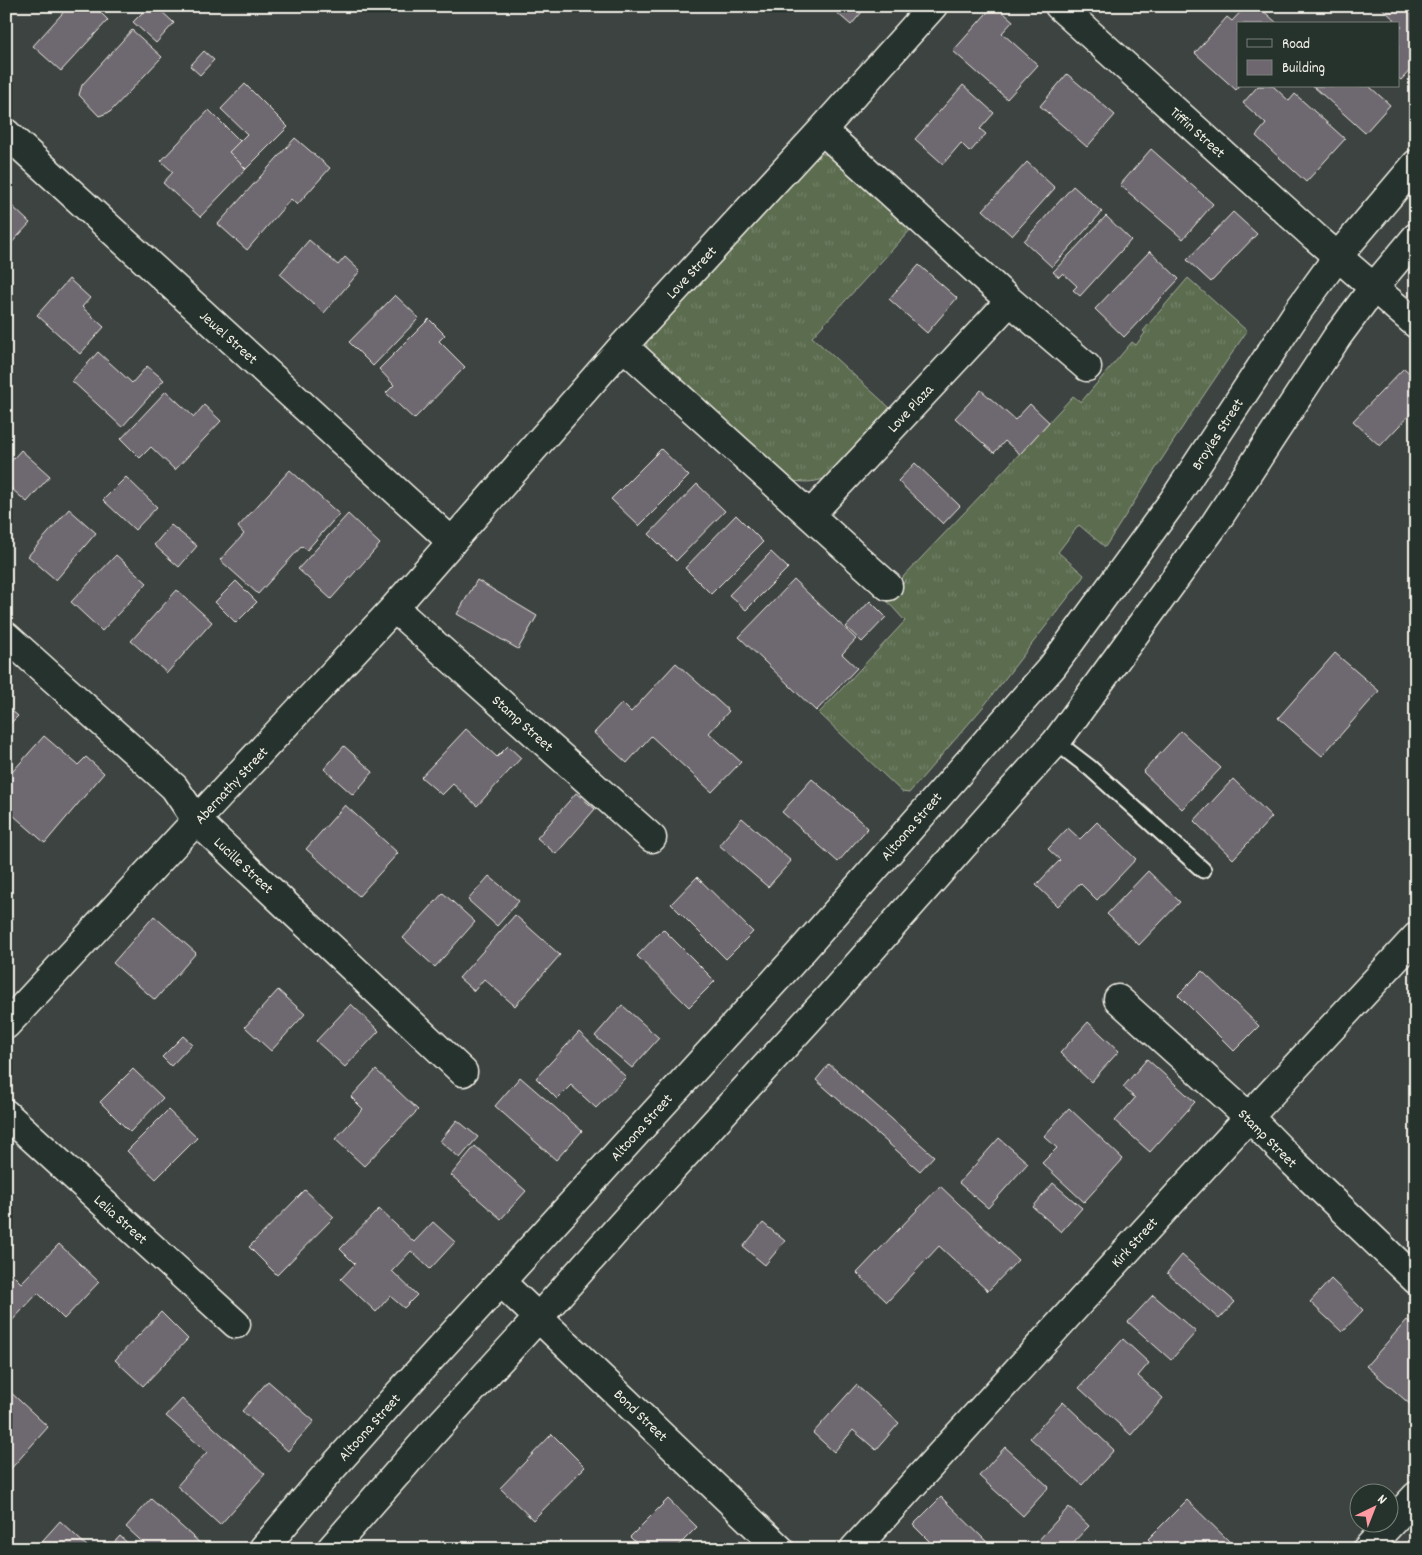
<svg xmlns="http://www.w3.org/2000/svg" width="1422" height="1555" viewBox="0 0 1422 1555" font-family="Dekko,sans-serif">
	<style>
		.grass { fill: url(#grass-tufts); stroke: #a8ae9c }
		.building { fill: #6e6770; stroke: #f4f1e8 }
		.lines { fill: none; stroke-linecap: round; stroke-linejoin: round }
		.service-casing { stroke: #f4f1e8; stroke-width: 19 }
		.minor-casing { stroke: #f4f1e8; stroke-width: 31 }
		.secondary-casing { stroke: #f4f1e8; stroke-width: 31 }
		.service { stroke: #26332d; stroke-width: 15 }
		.minor { stroke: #26332d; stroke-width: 28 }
		.secondary { stroke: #26332d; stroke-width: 28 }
		.labels { text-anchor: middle; stroke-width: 4; stroke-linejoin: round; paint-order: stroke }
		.street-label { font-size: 15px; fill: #f4f1e8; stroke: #26332d }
	</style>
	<defs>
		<pattern id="grass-tufts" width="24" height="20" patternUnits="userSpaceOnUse" patternTransform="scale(1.25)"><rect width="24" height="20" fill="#5b6c4f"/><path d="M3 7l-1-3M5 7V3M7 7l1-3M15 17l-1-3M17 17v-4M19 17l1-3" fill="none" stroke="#738168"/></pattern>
	</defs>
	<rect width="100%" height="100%" fill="#3c4341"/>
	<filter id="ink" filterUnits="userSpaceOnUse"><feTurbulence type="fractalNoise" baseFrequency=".02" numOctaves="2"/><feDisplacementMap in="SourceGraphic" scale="10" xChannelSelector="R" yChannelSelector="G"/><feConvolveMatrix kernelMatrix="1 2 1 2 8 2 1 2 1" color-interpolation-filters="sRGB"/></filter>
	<g filter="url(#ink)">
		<path class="grass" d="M819,153l15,3 79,71 -101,110 78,71c-14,17 -48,63 -67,71 -11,4 -20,3 -31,2l-143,-126 -3,-12 4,-10z
			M1188,278l59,53 -58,86 -84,130 -26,-22 -21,27 26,23 -4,7 -97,125 -74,86 -7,-1 -83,-79 86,-92 -18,-20 18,-20 -3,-3 82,-86 89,-96 8,6 51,-60 4,3 9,-12 -2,-2z"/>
		<path class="building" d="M69,6h25l14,14 -47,51 -28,-25z
			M149,6h7l18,17 -18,20 -23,-21z
			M829,6h38l-16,19z
			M993,6h3l17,15 -11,12 36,32 -31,34 -54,-48z
			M1246,6h12l20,18h-40v62h1l-3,4 -41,-37 32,-36 5,4z
			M1386,6h26l4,4v54l-15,16 -3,-2v-48l4,-3 -19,-18z
			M132,30l30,27 -52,55 -11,4 -20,-21 3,-10z
			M204,51l10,9 -14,15 -10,-9z
			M1067,74l48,41 -28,32 -47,-41z
			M245,84l43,43 -42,42 -17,-17 18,-18 -26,-25z
			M963,85l31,28 -14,16 6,5 -16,18 -9,-9 -18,21 -28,-25z
			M1258,86h15l16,15 6,-7 50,45 -39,43 -50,-46 10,-12 -23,-21z
			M1313,86h56l21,19 -25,28z
			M209,110l31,31 -11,11 17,17 -46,48 -37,-34 10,-11 -12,-11z
			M295,138l35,30 -33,37 -6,-6 -44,51 -29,-26z
			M1151,149l62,55 -30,35 -63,-54z
			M1027,162l28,26 -43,48 -29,-26z
			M1073,186l29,26 -50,55 -28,-26z
			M11,205l19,18 -24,26v-39z
			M1233,212l24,22 -46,48 -24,-22z
			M1106,216l25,24 -51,56 -7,-6 4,-4 -14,-13 -4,4 -6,-5z
			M309,240l29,25 7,-8 15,14 -36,42 -44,-39z
			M1150,251l29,28 -55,58 -29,-28z
			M919,265l38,33 -30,35 -38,-34z
			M69,279l21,19 -8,9 22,20 -24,27 -43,-39z
			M395,295l24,23 -46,48 -24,-24z
			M429,319l16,16 -6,6 26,26 -51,52 -28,-26 8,-8 -15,-16z
			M98,352l34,31 15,-17 17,14 -42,47 -50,-46z
			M1404,368l12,11v29l-36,38 -27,-25z
			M981,390l34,30 15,-16 19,18 -29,32 -15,-13 -11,12 -39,-35z
			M166,391l28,26 10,-12 17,16 -46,49 -24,-23 -11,11 -19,-19z
			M661,449l28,27 -50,50 -28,-27z
			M21,450l29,26 -23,26 -21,-18v-17z
			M915,463l45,43 -17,18 -45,-43z
			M290,470l49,44 -32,36 -5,-4 -44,48 -38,-34 24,-26 -6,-7z
			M126,477l31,30 -22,23 -32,-30z
			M697,484l28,27 -49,50 -27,-27z
			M69,509l27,24 -40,47 -28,-24z
			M348,514l32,30 -49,55 -33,-30z
			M736,515l27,27 -52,52 -26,-26z
			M171,525l26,21 -18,21 -25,-22z
			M771,552l17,16 -42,42 -17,-15z
			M116,555l31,28 -45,48 -31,-29z
			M477,580l60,36 -19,33 -61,-35z
			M794,580l62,59 -14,15 15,14 -41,43 -77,-74z
			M236,581l21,21 -21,21 -21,-21z
			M177,590l35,32 -45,51 -36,-32z
			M870,601l16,16 -24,25 -16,-15z
			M1335,653l44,38 -57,65 -44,-38z
			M676,663l53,48 -20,22 32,29 -29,30 -61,-56 -24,27 -33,-30 28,-30 9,9z
			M6,706l12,10 -12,12z
			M466,729l31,28 11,-11 13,12 -44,48 -24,-22 -11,11 -21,-18z
			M1181,731l40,37 -39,41 -39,-37z
			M44,736l34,29 8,-8 18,16 -59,70 -39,-34v-30z
			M344,746l29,26 -20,23 -29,-26z
			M812,779l56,49 -30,34 -56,-50z
			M1233,779l39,38 -39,42 -39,-38z
			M576,793l19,16 -39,45 -19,-16z
			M345,805l53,48 -39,43 -53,-47z
			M742,818l49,43 -23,26 -49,-42z
			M1097,822l39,37 -39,41 -17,-17 -22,23 -22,-21 24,-25 -12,-11 20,-21 12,11z
			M1148,871l32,31 -41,43 -32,-31z
			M489,876l30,25 -22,25 -29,-26z
			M697,877l56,55 -27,27 -55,-55z
			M443,893l32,29 -40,45 -32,-29z
			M515,915l45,40 -45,51 -31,-27 -10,12 -15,-13z
			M154,916l42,37 -41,47 -42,-37z
			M663,929l52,52 -26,26 -52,-51z
			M1202,971l57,55 -25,25 -56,-56z
			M278,990l27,24 -34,37 -26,-24z
			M351,1004l28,27 -34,36 -29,-26z
			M622,1005l37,33 -27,30 -37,-32z
			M1088,1022l31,29 -28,31 -31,-29z
			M579,1032l47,45 -30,31 -25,-23 -14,14 -21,-21z
			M183,1036l9,8 -21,22 -9,-9z
			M1147,1059l48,43 -45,50 -35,-31 20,-23 -12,-11z
			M829,1064l105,92 -14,15 -104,-91z
			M133,1069l30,29 -33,34 -30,-30z
			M376,1070l42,40 -54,56 -29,-27 28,-30 -12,-12z
			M520,1077l62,54 -26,29 -61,-54z
			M1069,1108l54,51 -39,43 -42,-39 15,-15 -13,-12z
			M168,1110l29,28 -41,41 -29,-28z
			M457,1120l21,17 -18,21 -20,-17z
			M999,1138l29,25 -40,45 -29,-25z
			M475,1146l51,45 -25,28 -50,-44z
			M1053,1183l29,25 -21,24 -28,-25z
			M940,1186l78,74 -30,31 -49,-45 -52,56 -30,-29z
			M305,1190l29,27 -57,58 -28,-28z
			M379,1209l35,33 19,-20 22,20 -25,27 -19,-18 -19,20 25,24 -13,13 -14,-12 -14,16 -35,-33 14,-15 -15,-15z
			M763,1223l22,18 -20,24 -22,-18z
			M59,1244l40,38 -35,37 -26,-26 -30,32 -2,-2v-45l5,-5 10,10z
			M1182,1255l53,47 -16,17 -52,-46z
			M1331,1279l32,31 -21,22 -32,-30z
			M1153,1295l43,37 -25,28 -43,-38z
			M161,1312l27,27 -45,47 -28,-26z
			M1407,1320l9,8v74l-4,4 -46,-40z
			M1123,1339l26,24 -11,13 25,22 -32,37 -52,-47z
			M268,1381l46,40 -26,30 -46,-40z
			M856,1385l43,38 -23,27 -23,-20 -19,22 -21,-19z
			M6,1388l42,39 -40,45 -2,-2z
			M182,1399l83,75 -45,51 -43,-39 30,-34 -41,-36z
			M1063,1402l51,48 -32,35 -52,-47z
			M552,1434l33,33 -52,53 -33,-32z
			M1005,1447l44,40 -26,29 -44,-40z
			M941,1497l49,48 -3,4h-50l-24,-24z
			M151,1499l51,46 -3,4h-49l-24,-22z
			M668,1499l29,28 -22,22h-33l-12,-12z
			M1187,1500l50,49h-79l-10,-10z
			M1069,1507l20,19 -22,23h-25l-6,-6z
			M60,1521l30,28h-55z
			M120,1536l14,13h-26z"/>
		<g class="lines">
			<g class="service-casing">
				<path id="service" d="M1056,742l34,26 113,102"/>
			</g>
			<g class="minor-casing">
				<path id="minor" d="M1059,6l256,231 101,87
					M822,130l188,171 77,66
					M6,133l446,409
					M623,346l265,240
					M810,515l200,-214
					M394,608l258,230
					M6,636l168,151 23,34 266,251
					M1118,999l131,118 45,46 122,117
					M6,1025l388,-417 229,-262 199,-216 111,-124
					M6,1114l230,210
					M501,1282l279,267
					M854,1549l395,-432 167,-180
					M1367,1549l49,-53"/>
			</g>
			<g class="secondary-casing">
				<path id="secondary" d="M263,1549l55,-65 73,-82 402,-441 259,-294 121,-166 125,-190 40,-55 78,-92
					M331,1549l98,-112 110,-120 82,-92 210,-230 176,-199 49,-54 156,-214 125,-191 37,-50 42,-50"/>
			</g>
			<use href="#service" class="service"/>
			<use href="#minor" class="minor"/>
			<use href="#secondary" class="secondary"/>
		</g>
	</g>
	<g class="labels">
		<g class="street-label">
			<text transform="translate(1198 132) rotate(42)" y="5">Tiffin Street</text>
			<text transform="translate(691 272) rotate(-47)" y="5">Love Street</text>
			<text transform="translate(229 337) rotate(42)" y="5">Jewel Street</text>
			<text transform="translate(910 408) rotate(-47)" y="5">Love Plaza</text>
			<text transform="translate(1217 434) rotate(-57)" y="5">Broyles Street</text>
			<text transform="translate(523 723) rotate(42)" y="5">Stamp Street</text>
			<text transform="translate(231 785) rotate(-47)" y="5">Abernathy Street</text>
			<text transform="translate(911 826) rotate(-49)" y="5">Altoona Street</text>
			<text transform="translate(244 865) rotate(43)" y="5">Lucille Street</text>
			<text transform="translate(641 1127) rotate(-48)" y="5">Altoona Street</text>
			<text transform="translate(1268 1138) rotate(45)" y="5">Stamp Street</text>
			<text transform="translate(121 1219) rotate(42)" y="5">Lelia Street</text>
			<text transform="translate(1134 1242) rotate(-48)" y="5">Kirk Street</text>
			<text transform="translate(641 1415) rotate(44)" y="5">Bond Street</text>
			<text transform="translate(369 1427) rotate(-48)" y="5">Altoona Street</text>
		</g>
	</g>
	<rect width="1422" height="1555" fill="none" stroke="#26332d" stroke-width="25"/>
	<rect x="12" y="12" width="1397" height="1530" fill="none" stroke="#f4f1e8" stroke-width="2" filter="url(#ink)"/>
	<rect x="1237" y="22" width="162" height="65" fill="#26332d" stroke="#787f78"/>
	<rect x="1247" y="39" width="25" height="8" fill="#26332d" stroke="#787f78"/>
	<text x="1282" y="48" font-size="15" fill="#f4f1e8">Road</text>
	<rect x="1247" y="60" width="25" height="15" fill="#6e6770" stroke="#787f78"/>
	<text x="1282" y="72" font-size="15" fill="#f4f1e8">Building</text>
	<g transform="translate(1374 1508) rotate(43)"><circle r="24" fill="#26332d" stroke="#787f78"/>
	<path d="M0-4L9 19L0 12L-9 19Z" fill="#ff9aa2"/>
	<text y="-8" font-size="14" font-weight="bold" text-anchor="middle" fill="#f4f1e8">N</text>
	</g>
</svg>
